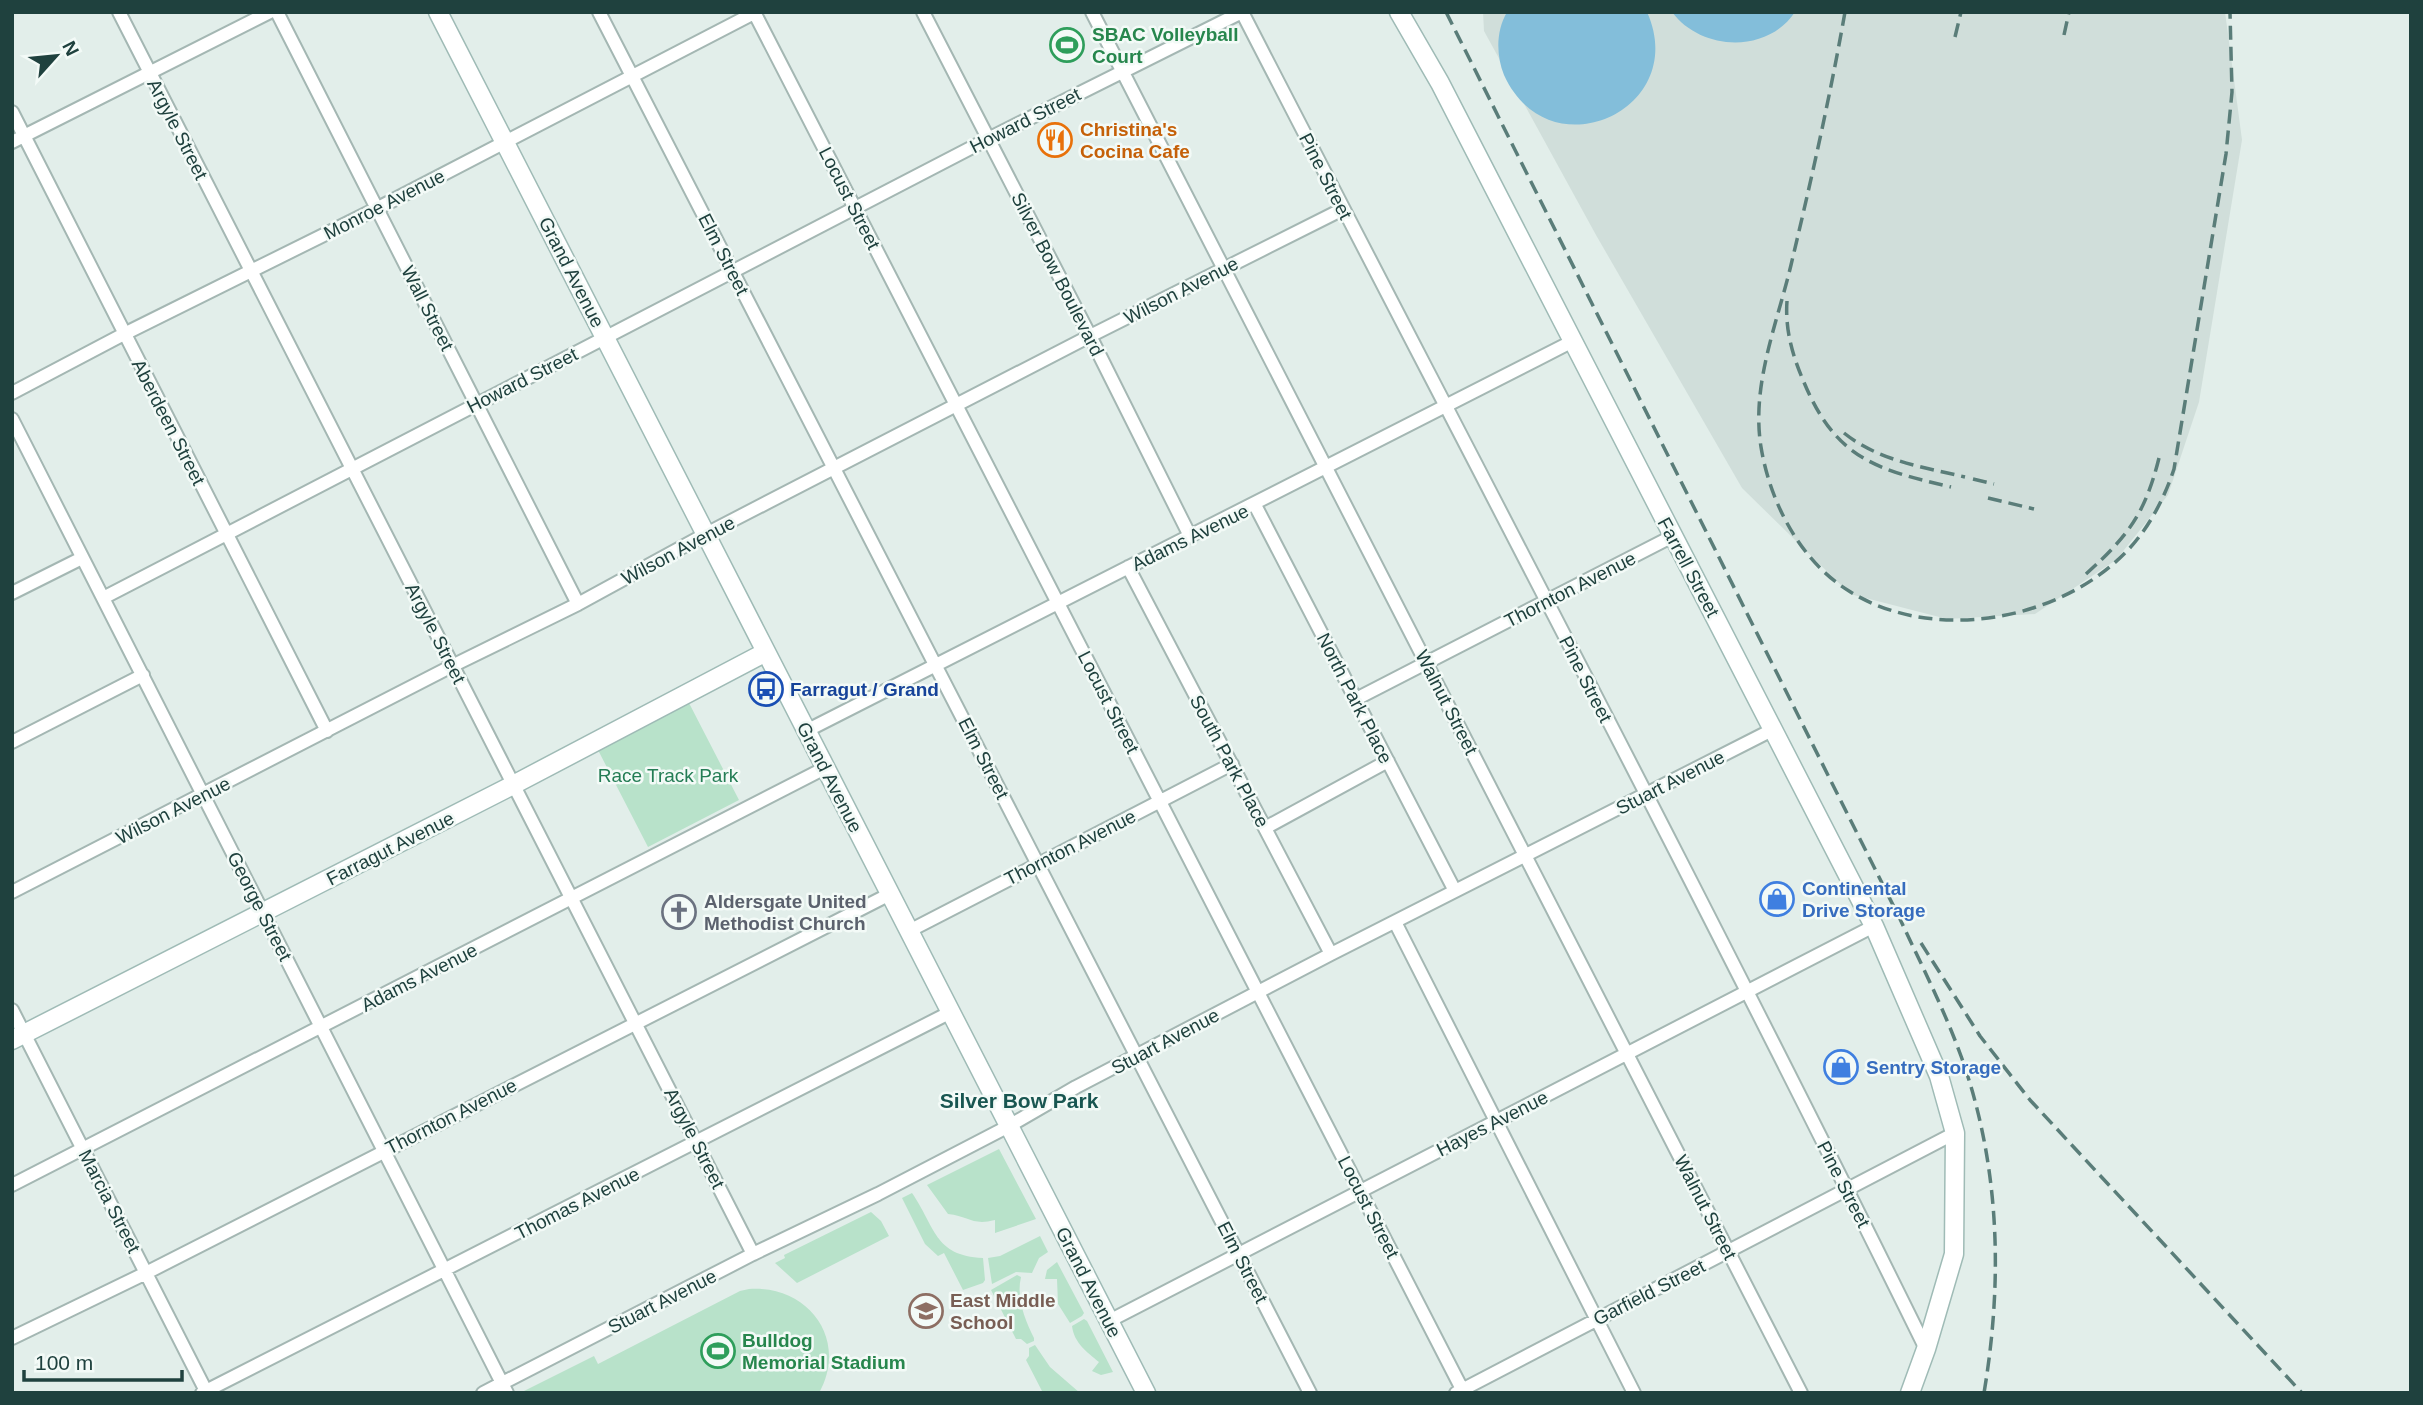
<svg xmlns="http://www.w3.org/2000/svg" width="2423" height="1405" viewBox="0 0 2423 1405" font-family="Arial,sans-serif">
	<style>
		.built { fill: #d0deda }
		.green { fill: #b8e2ca }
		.water { fill: #83beda }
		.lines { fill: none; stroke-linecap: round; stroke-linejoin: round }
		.street-casing { stroke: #a4b7b3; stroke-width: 16 }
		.secondary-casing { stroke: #9fbbb6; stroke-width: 21 }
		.street { stroke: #fff; stroke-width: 12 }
		.secondary { stroke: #fff; stroke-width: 18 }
		.rail { stroke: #5a7d79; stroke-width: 3.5; stroke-dasharray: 14 7; stroke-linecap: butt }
		.labels { text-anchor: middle; stroke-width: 5; stroke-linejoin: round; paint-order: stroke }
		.leisure-label { font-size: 19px; font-weight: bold; fill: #27864d; stroke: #f3faf7; text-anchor: start }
		.street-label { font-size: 19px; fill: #1f413e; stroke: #f3faf7 }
		.food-label { font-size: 19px; font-weight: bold; fill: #c56008; stroke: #f3faf7; text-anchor: start }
		.transit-label { font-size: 19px; font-weight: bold; fill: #164399; stroke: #f3faf7; text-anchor: start }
		.park-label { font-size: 19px; fill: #247d55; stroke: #f3faf7 }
		.shop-label { font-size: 19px; font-weight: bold; fill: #366cbe; stroke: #f3faf7; text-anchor: start }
		.worship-label { font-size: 19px; font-weight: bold; fill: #5b616d; stroke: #f3faf7; text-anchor: start }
		.education-label { font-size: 19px; font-weight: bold; fill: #785e54; stroke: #f3faf7; text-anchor: start }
		.neighbourhood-label { font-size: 21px; font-weight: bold; fill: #195651; stroke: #f3faf7 }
	</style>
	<rect width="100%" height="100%" fill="#e2eeea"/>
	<path class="built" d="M1483,12h742l17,128 -43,262 -31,93 -52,65 -81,54 -88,5 -97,-25 -108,-106 -146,-253 -112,-204z"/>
	<path class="green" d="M689,703l50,97 -91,47 -50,-97z
		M999,1149l37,70 -41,14v-13c-23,6 -26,-4 -47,-6l-21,-29z
		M912,1193c23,33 22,63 71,65l2,22 -2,3 -20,7 -19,-37 -6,3 -13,-12 -23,-46z
		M871,1212l10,9 8,15 -92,47 -22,-20 10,-5 -1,-3z
		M1040,1236l8,16 -9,6 -7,15 -16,-1 -24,12 -4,-26 12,-2z
		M1057,1262l27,51 -2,3 -12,7 -12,-19 -1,-25h-12l2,-9z
		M1017,1275l4,2c-5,21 4,43 13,61v3l-7,3 -6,-5h-5l-25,-49z
		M749,1289c59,-4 100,50 70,104h-294l-1,-2 70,-35 4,8 142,-73z
		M1084,1319l3,2 26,51 -12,3 -9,-4 7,-9c-12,-10 -25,-19 -27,-36z
		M1035,1345l15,22 30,26h-37l-17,-33 3,-4v-8z"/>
	<path class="water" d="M1507,12h140c44,98 -98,162 -143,63 -8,-20 -8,-44 3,-63z
		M1672,12h123c-28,42 -94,39 -123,0z"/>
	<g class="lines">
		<g class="street-casing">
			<path id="street" d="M119,12l634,1242
				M277,12l301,592
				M599,12l711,1381
				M754,12l710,1381
				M923,12l167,324 100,200
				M1092,12l709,1381
				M12,112l315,619
				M12,142l258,-130
				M12,393l112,-59 254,-126 378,-196
				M12,419l495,974
				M1255,505l200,386
				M1128,567l203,387
				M12,593l70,-35
				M103,598l885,-459 254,-127c229,445 463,888 684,1337
				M1356,699l317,-163
				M806,731c256,-130 512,-259 767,-390
				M12,742l131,-67
				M1265,828l123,-67
				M12,892l440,-226 126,-62 128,-70 384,-198 253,-127
				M1395,922l239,471
				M909,931l323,-167
				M12,1010l195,383
				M12,1185l813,-417
				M1109,1321l765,-395
				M12,1338l134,-65 744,-379
				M202,1393l749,-381
				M483,1393l270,-139 125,-60 131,-68 67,-39 255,-133 443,-225
				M1456,1393l499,-260"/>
		</g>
		<g class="secondary-casing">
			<path id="secondary" d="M438,12l708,1381
				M1399,12l41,71 434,843 65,150 16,57 -1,121 -28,95 -16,44
				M12,1040l501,-255 253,-133"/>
		</g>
		<use href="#street" class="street"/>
		<use href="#secondary" class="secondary"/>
		<path class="rail" d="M1446,12l454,907c21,45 44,90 61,137 39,109 42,224 23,337
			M1845,12c-15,85 -34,169 -54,253 -14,59 -40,120 -30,182 9,55 39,114 88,144 84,53 211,30 278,-40 22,-23 37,-52 47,-82l52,-315 6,-62 -2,-80
			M2064,35l5,-23
			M1955,37l6,-25
			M1787,301c-2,28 5,53 16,79 32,78 71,89 148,107
			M1844,433c35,28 79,34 121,44
			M1973,479l21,5
			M1988,498l46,11
			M2086,574c42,-38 59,-60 73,-116
			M1921,943l59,93 50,64 272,293"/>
	</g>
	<defs>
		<g id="stadium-ring" transform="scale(1.75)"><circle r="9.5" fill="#f3faf7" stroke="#2e9e5b" stroke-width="1.5"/><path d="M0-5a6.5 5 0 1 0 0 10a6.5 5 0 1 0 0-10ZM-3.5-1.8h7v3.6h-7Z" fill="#2e9e5b"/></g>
		<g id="restaurant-ring" transform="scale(1.75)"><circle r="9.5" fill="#f3faf7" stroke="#e8710a" stroke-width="1.5"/><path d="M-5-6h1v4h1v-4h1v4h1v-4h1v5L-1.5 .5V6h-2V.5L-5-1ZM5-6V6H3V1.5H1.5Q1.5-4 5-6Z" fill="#e8710a"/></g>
		<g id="bus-ring" transform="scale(1.75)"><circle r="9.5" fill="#f3faf7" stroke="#1a4fb4" stroke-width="1.5"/><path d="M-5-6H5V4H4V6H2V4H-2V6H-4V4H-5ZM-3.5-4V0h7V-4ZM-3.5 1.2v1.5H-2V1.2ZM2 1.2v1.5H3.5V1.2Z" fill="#1a4fb4"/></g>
		<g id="shop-ring" transform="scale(1.75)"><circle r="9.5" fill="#f3faf7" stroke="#3f7fe0" stroke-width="1.5"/><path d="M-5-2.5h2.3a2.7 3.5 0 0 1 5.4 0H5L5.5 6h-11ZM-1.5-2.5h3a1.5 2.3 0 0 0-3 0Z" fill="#3f7fe0"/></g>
		<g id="church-ring" transform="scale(1.75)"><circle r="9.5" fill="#f3faf7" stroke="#6b7280" stroke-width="1.5"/><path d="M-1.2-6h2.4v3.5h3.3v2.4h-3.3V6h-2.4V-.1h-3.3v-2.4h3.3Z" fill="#6b7280"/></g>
		<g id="school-ring" transform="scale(1.75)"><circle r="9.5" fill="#f3faf7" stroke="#8d6e63" stroke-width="1.5"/><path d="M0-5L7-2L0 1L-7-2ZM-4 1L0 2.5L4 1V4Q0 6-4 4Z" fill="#8d6e63"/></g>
	</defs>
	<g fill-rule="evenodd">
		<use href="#stadium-ring" x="1067" y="45"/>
		<use href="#restaurant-ring" x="1055" y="140"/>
		<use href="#bus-ring" x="766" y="689"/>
		<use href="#shop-ring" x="1777" y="899"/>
		<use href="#church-ring" x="679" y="912"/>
		<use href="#shop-ring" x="1841" y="1067"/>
		<use href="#school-ring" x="926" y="1311"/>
		<use href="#stadium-ring" x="718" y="1351"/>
	</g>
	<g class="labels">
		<g class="leisure-label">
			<text x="1092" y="41">SBAC Volleyball<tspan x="1092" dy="22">Court</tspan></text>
			<text x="742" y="1347">Bulldog<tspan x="742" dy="22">Memorial Stadium</tspan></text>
		</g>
		<g class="street-label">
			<text transform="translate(1025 120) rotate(-27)" y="7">Howard Street</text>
			<text transform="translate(178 129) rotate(63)" y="7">Argyle Street</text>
			<text transform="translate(1326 176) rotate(63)" y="7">Pine Street</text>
			<text transform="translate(850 198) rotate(63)" y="7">Locust Street</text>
			<text transform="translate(384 204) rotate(-27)" y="7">Monroe Avenue</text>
			<text transform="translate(724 254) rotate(63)" y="7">Elm Street</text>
			<text transform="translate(572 272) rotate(63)" y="7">Grand Avenue</text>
			<text transform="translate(1058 274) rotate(63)" y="7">Silver Bow Boulevard</text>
			<text transform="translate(1181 290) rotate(-27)" y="7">Wilson Avenue</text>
			<text transform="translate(428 308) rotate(63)" y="7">Wall Street</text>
			<text transform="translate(522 380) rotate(-27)" y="7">Howard Street</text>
			<text transform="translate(169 422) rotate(63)" y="7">Aberdeen Street</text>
			<text transform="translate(1190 537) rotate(-26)" y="7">Adams Avenue</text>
			<text transform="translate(678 550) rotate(-28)" y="7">Wilson Avenue</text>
			<text transform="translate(1689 567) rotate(62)" y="7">Farrell Street</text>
			<text transform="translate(1570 589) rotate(-27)" y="7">Thornton Avenue</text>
			<text transform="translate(436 633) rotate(63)" y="7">Argyle Street</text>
			<text transform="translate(1586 679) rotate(63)" y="7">Pine Street</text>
			<text transform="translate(1355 698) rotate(63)" y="7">North Park Place</text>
			<text transform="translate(1109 702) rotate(63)" y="7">Locust Street</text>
			<text transform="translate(1447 702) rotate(63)" y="7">Walnut Street</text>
			<text transform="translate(984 758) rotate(63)" y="7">Elm Street</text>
			<text transform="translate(1230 761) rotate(62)" y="7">South Park Place</text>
			<text transform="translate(830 777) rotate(63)" y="7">Grand Avenue</text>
			<text transform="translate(1670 782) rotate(-27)" y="7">Stuart Avenue</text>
			<text transform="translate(173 810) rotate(-27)" y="7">Wilson Avenue</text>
			<text transform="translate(1070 847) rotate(-27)" y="7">Thornton Avenue</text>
			<text transform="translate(390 848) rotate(-27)" y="7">Farragut Avenue</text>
			<text transform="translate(260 906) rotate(63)" y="7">George Street</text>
			<text transform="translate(419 977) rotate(-27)" y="7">Adams Avenue</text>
			<text transform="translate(1165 1041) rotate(-28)" y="7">Stuart Avenue</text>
			<text transform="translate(451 1116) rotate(-27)" y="7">Thornton Avenue</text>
			<text transform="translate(1492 1123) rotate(-27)" y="7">Hayes Avenue</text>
			<text transform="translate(695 1138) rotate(63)" y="7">Argyle Street</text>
			<text transform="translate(1844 1184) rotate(63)" y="7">Pine Street</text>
			<text transform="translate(110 1201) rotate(63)" y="7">Marcia Street</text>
			<text transform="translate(577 1203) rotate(-27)" y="7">Thomas Avenue</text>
			<text transform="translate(1369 1207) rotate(63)" y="7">Locust Street</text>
			<text transform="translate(1706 1207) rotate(63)" y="7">Walnut Street</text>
			<text transform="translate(1243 1262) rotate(63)" y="7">Elm Street</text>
			<text transform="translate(1089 1282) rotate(63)" y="7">Grand Avenue</text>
			<text transform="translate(1649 1292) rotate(-27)" y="7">Garfield Street</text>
			<text transform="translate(662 1301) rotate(-27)" y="7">Stuart Avenue</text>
		</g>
		<g class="food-label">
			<text x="1080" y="136">Christina's<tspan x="1080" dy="22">Cocina Cafe</tspan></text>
		</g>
		<g class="transit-label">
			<text x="790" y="696">Farragut / Grand</text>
		</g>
		<g class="park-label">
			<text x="668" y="782">Race Track Park</text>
		</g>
		<g class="shop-label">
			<text x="1802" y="895">Continental<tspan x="1802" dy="22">Drive Storage</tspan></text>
			<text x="1866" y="1074">Sentry Storage</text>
		</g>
		<g class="worship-label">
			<text x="704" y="908">Aldersgate United<tspan x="704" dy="22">Methodist Church</tspan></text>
		</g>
		<g class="education-label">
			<text x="950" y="1307">East Middle<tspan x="950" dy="22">School</tspan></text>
		</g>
		<g class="neighbourhood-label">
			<text x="1019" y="1108">Silver Bow Park</text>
		</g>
	</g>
	<rect width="2423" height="1405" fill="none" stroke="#1f413e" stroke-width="28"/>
	<g transform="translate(56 56) rotate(63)" stroke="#f3faf7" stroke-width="5" paint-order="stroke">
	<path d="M0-5L12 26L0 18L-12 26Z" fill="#1f413e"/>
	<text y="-10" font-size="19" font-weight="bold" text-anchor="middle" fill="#1f413e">N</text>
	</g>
	<path d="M24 1370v10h158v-10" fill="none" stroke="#1f413e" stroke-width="3.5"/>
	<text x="35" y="1370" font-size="21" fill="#1f413e" stroke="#f3faf7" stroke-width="5" paint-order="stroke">100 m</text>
</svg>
